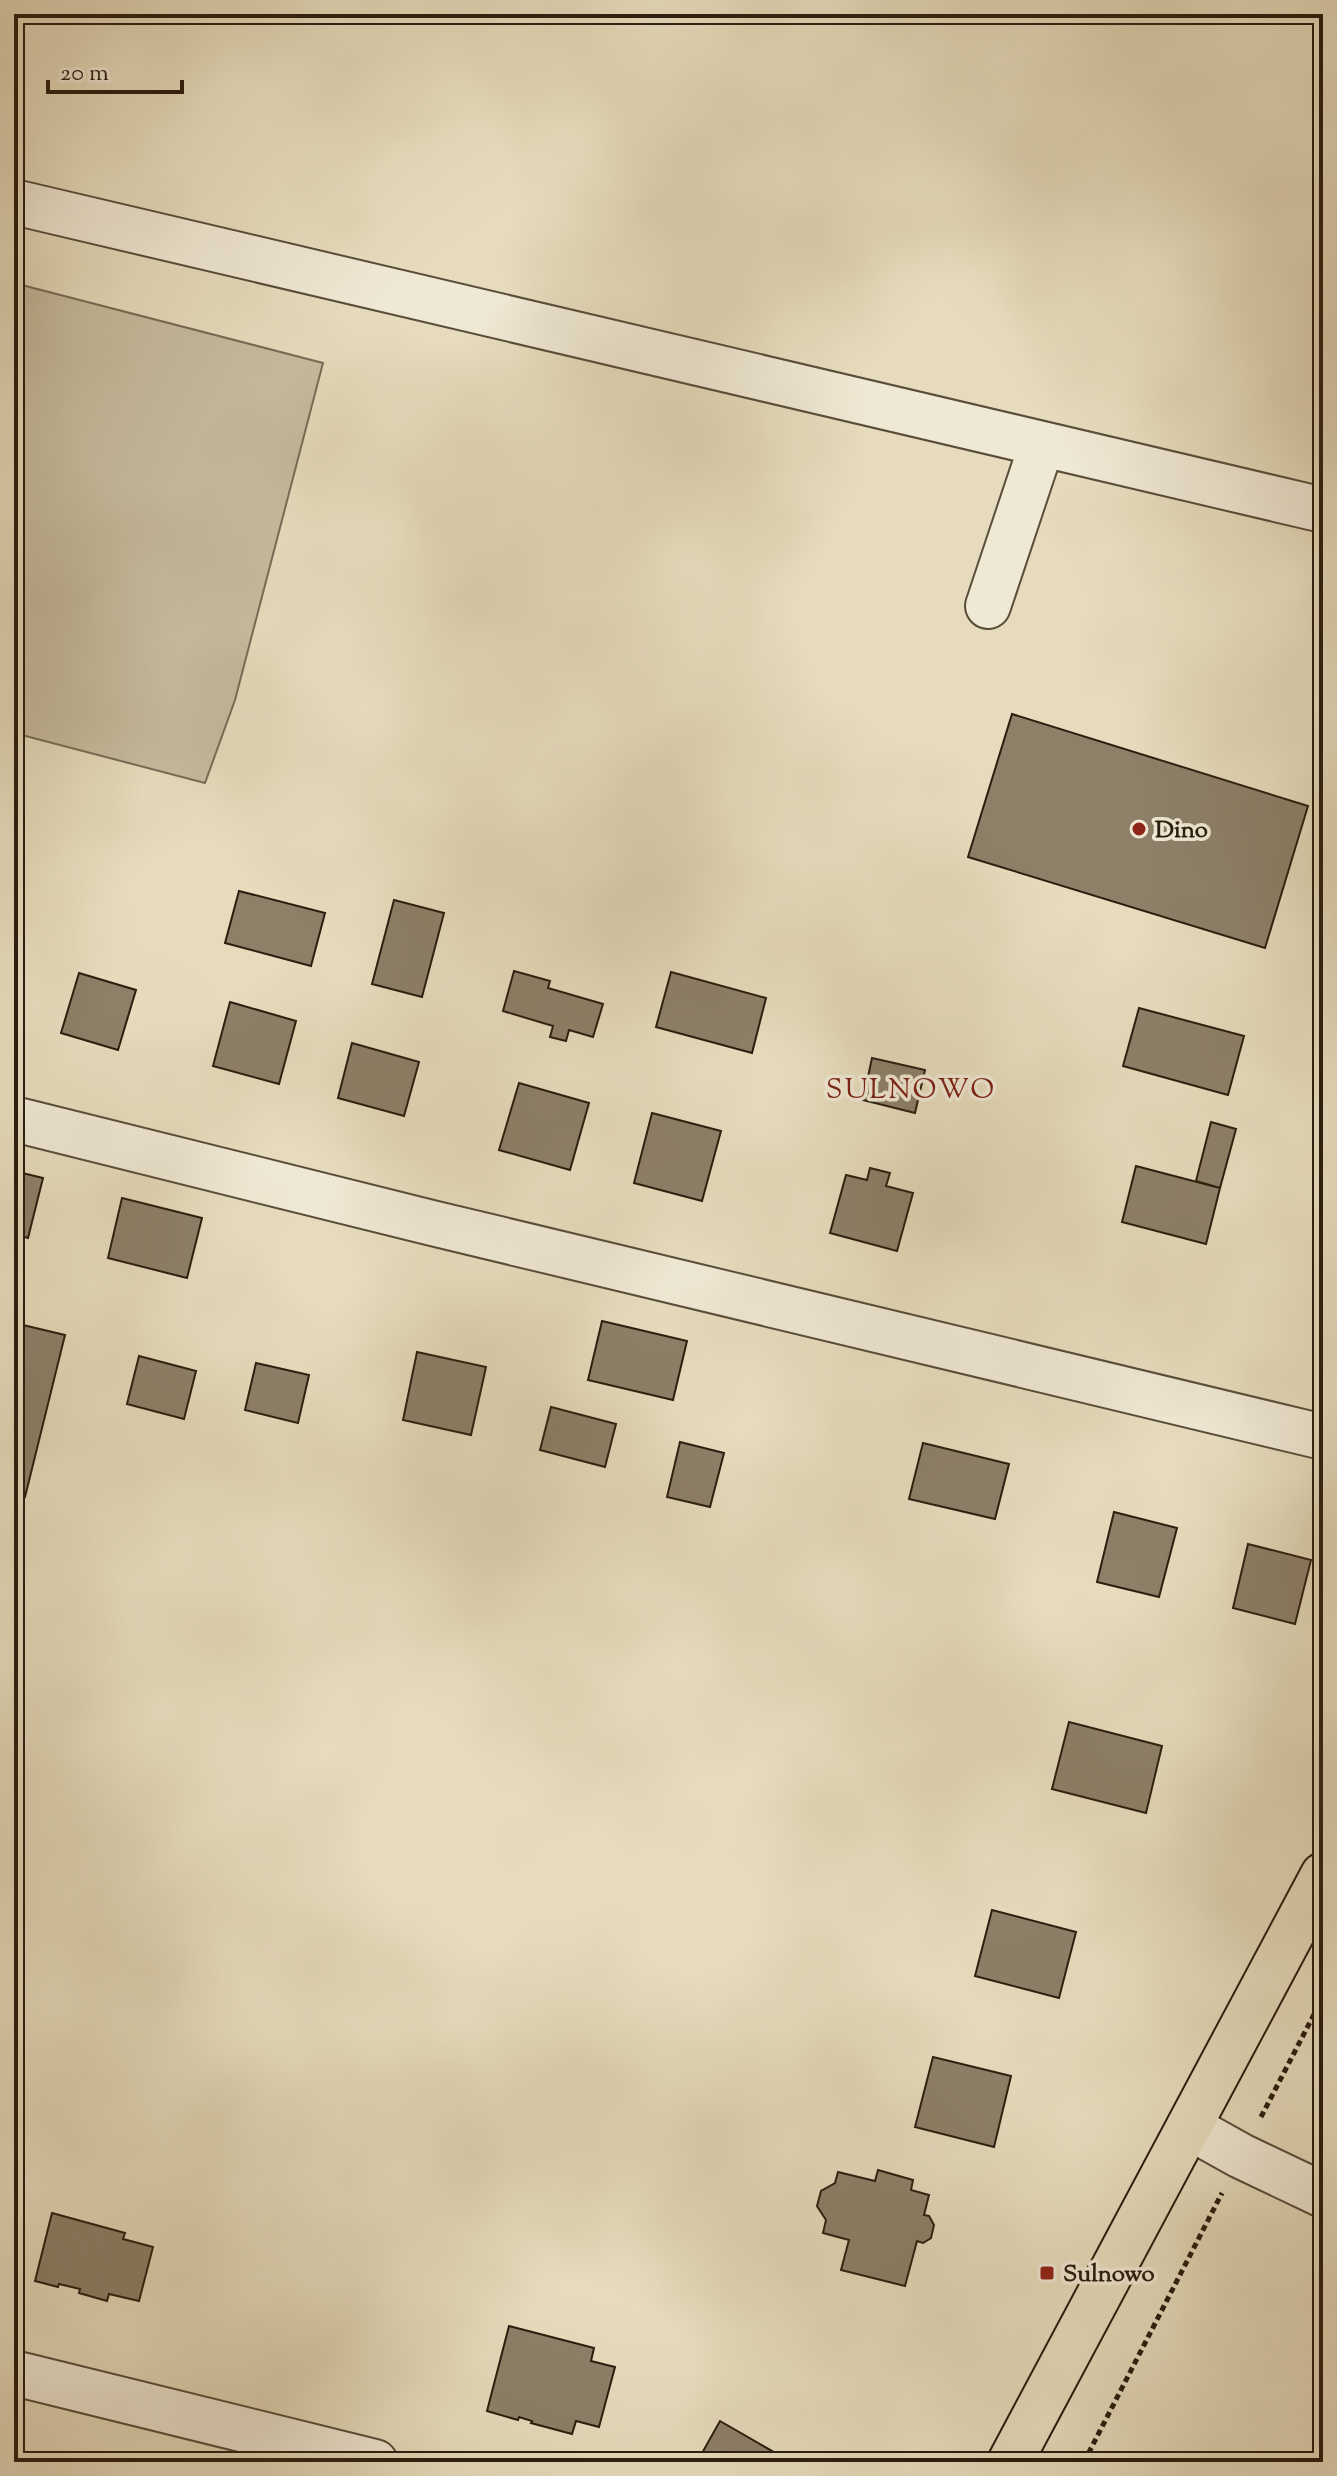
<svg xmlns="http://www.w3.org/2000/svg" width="1337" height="2476" viewBox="0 0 1337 2476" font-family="'Sorts Mill Goudy',serif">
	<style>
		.green { fill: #c6bc9f; stroke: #786c57; stroke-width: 2 }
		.building { fill: #8c8069; stroke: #2a1d0f; stroke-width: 2 }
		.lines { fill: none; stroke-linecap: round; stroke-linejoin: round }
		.minor-casing { stroke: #594d3a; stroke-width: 48 }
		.major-casing { stroke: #2a1d0f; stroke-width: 48 }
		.path { stroke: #2a1d0f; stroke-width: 5; stroke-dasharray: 6 4; stroke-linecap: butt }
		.minor { stroke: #efe8d4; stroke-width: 44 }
		.major { stroke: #e6dcbd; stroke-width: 44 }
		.poi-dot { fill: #8f2418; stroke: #efe8d4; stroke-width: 3 }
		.labels { text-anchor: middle; stroke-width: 7; stroke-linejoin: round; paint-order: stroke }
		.poi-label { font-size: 24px; font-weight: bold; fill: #2a1d0f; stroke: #efe8d4; text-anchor: start }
		.quarter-label { font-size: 28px; letter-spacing: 2px; fill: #7a1f14; stroke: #efe8d4 }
	</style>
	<rect width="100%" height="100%" fill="#e6dcbd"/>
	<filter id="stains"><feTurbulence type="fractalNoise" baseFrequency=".0025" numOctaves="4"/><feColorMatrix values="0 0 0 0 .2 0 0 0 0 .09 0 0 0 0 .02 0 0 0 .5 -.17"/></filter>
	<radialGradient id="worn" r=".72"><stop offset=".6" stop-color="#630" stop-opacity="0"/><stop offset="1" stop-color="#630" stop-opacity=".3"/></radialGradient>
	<path class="green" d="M14,283l309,80 -88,337 -30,83 -191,-50z"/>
	<path class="building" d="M1012,714l296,92 -43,142 -297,-91z
		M239,891l86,22 -14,53 -86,-23z
		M394,900l50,13 -22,84 -50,-13z
		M514,971l36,10 -2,7 55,16 -10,33 -24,-7 -3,11 -16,-4 3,-11 -50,-15z
		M671,972l95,26 -14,55 -96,-26z
		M79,973l57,17 -18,60 -57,-17z
		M230,1002l66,19 -17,63 -66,-18z
		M1139,1008l105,28 -16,59 -105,-29z
		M352,1043l67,19 -15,54 -66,-18z
		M872,1058l53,12 -10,43 -52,-13z
		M519,1083l70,20 -19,67 -71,-20z
		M652,1113l69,18 -19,70 -68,-18z
		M1211,1122l25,7 -16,59 -24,-7z
		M1136,1166l84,22 -14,56 -84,-22z
		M870,1168l20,5 -4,13 27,7 -16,58 -67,-18 16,-58 21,5z
		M14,1171l29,7 -15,60 -14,-4z
		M122,1198l80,20 -15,60 -79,-20z
		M602,1321l85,20 -14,59 -85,-20z
		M23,1325l42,10 -40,162 -11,-3v-135z
		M417,1352l69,15 -15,68 -68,-15z
		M139,1356l57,15 -12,48 -57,-15z
		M256,1363l53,12 -11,48 -53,-13z
		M551,1407l65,17 -11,43 -65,-17z
		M680,1442l44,11 -14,54 -43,-10z
		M923,1443l86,21 -14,55 -86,-20z
		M1114,1512l63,16 -18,69 -62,-15z
		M1248,1544l63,16 -16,64 -62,-16z
		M1069,1722l93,24 -16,67 -94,-24z
		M992,1910l84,22 -17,66 -84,-22z
		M933,2057l78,19 -17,71 -79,-20z
		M878,2170l35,10 -2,10 18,5 -5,20 5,1 5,9 -3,13 -8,5 -6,-2 -12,45 -64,-16 8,-30 -26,-7 3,-13 -9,-14 4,-15 14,-8 3,-11 37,9z
		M52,2213l73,20 -2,6 30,8 -14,54 -30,-7 -2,7 -28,-8 1,-4 -21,-5 -1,3 -23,-6z
		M509,2326l85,22 -3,13 24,6 -16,60 -23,-6 -4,13 -41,-11 1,-2 -13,-4 -1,3 -31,-9z
		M720,2421l71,41h-94z"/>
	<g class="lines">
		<g class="minor-casing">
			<path id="minor" d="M14,202l1309,308
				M988,606l54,-162
				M14,1119l418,104 891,214
				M1189,2127l52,29 82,39
				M14,2373l361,89"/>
		</g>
		<g class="major-casing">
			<path id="major" d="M1010,2462l313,-587"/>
		</g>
		<path class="path" d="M1261,2117l62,-120
			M1084,2462l138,-269"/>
		<use href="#minor" class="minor"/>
		<use href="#major" class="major"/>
	</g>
	<g class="poi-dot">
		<circle cx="1139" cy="829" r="8"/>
		<rect x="1039" y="2265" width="16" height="16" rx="4"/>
	</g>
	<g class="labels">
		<g class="poi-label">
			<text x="1155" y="837">Dino</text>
			<text x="1063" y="2281">Sulnowo</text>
		</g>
		<g class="quarter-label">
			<text x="911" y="1098">SULNOWO</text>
		</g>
	</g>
	<rect width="1337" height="2476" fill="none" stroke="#e6dcbd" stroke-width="48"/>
	<rect x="16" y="16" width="1305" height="2444" fill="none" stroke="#2a1d0f" stroke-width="4"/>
	<rect x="24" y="24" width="1289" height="2428" fill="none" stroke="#2a1d0f" stroke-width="2"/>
	<path d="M48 80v12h134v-12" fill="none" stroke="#2a1d0f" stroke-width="4"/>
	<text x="60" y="80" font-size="24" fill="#2a1d0f" stroke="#efe8d4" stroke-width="6" paint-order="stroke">20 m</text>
	<rect width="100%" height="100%" filter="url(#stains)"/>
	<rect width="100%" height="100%" fill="url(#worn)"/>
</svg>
